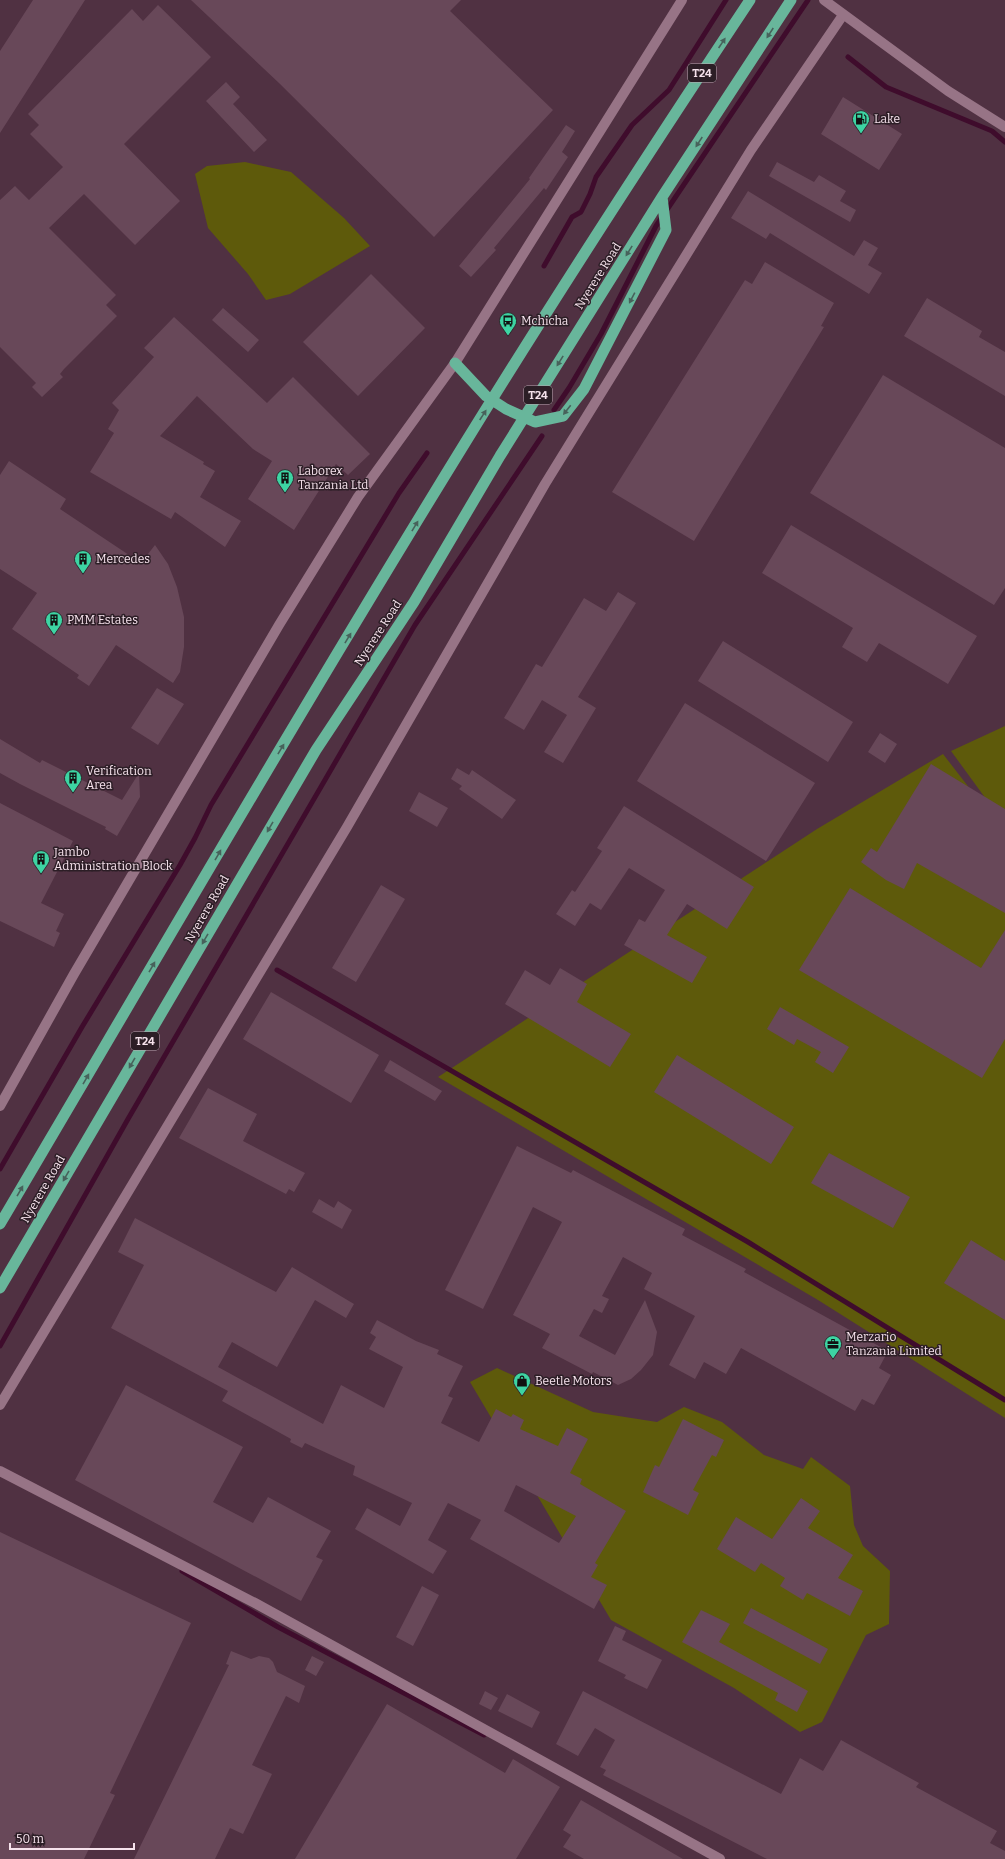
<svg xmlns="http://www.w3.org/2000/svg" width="1005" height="1859" viewBox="0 0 1005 1859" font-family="Bitter,serif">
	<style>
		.green { fill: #5e5a0b }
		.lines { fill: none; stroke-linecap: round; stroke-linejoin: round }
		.stream { stroke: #3f0c2c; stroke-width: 5 }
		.building { fill: #684859; fill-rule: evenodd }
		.minor { stroke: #977486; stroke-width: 10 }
		.tertiary { stroke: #977486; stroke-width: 10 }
		.trunk { stroke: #68b69b; stroke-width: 11 }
		.oneway { fill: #47625b }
		.labels { text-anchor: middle; stroke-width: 3; stroke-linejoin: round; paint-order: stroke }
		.shield { fill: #2c1e26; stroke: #b9a7b1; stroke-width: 1 }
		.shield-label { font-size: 11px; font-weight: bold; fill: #f6e2ec }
		.poi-label { font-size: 12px; fill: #f6e2ec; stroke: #2c1e26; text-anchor: start }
		.street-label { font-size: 12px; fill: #f6e2ec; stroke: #2c1e26 }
	</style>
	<rect width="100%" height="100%" fill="#503142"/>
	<path class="green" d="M245,162l46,10 53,46 26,28 -80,48 -24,6 -18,-26 -40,-46 -13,-54 12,-8z
		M1005,726v99l-54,-74z
		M943,754l62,80v584l-187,-118 -380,-223 379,-248z
		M497,1368l96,44 64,10 27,-15 38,15 42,33 39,14 8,-12 39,29 4,39 9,21 27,25 -1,53 -23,11 -44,87 -22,10 -66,-44 -123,-68 -141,-238z"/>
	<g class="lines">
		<path class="stream" d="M848,57l38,30 106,44 13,11
			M544,266l28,-49 9,-5 9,-18 6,-17 36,-52 37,-35 57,-90
			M554,410l15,-22 32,-54 55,-108 152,-226
			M277,970l471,272 257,158
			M0,1169l82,-142 98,-162 15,-27 16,-33 188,-312 28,-40
			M0,1346l128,-227 287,-494 127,-189
			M182,1571l96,56 206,108"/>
	</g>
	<path class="building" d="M33,0h52l-85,133v-82z
		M191,0h270l-11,11 103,99 -119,127 -155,-154z
		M158,5l53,52 -87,87 56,57 -45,44 -51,-51 -35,34 67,67 -10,10 11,11 -53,53 -4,5 3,3 -21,20 -10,-10 4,-4 -36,-36v-147l15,-14 14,14 34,-33 -33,-33 9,-9 -11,-11 104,-105 11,12z
		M226,82l14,15 -7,7 34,36 -13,12 -48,-51z
		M843,97l59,37 -23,36 -58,-36z
		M566,125l9,6 -13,21 6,5 -22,33 -2,-2 -50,60 2,2 -25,27 -12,-11 71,-87 -1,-1z
		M777,162l37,20 5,-7 27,16 -6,10 16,9 -6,12 -81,-46z
		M748,191l106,65 10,-16 14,8 -10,17 14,8 -13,21 -99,-61 -4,6 -35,-21z
		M765,262l69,41 -13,23 3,1 -130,214 -82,-49 133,-212 7,4z
		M371,274l54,54 -67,68 -55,-54z
		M927,298l55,33 -3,6 26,15v44l-101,-60z
		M223,308l36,32 -11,12 -36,-32z
		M174,317l93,86 26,-26 77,77 -22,21 -12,-11 -42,66 -46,-31 24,-38 -19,-12 -56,-53 -37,40 44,26 -1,2 12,7 -15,26 41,24 -16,26 -50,-35 -4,7 -81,-47 24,-39 -6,-4 11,-19 -7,-7 42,-46 -10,-9z
		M883,375l122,73v140l-11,17 -184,-112z
		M9,461l57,38 -6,10 81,54 14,-18 13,19 9,23 7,30v30l-4,25 -7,11 -57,-38 -27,41 -12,-8 2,-3 -67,-46 25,-36 -37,-24v-94z
		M791,525l186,111 -29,48 -69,-41 -12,19 -25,-15 11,-19 -91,-55z
		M618,592l18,11 -58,94 18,11 -33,55 -19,-11 23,-37 -25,-15 -18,30 -20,-12 32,-54 6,3 42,-69 22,13z
		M723,641l130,81 -25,40 -130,-81z
		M157,688l27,16 -26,41 -27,-17z
		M685,703l130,80 -49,78 -129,-80z
		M880,733l17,11 -12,19 -17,-11z
		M0,739l40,24 2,-3 80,40 17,-27 1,24 -23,39 -12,-7 1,-2 -86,-43 -20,-11z
		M931,764l74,45v104l-88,-50 -13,26 -18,-9 -25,-18 10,-14 6,4z
		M457,768l12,7 3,-5 44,30 -14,19 -43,-30 3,-3 -11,-7z
		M419,792l29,16 -11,19 -28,-16z
		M0,803l73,38 -32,62 23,11 -8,17 4,2 -6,14 -54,-26z
		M624,806l130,81 -27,42 -40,-25 -20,31 40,22 -15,26 -68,-38 15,-26 6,3 20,-32 -36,-22 -28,42 -11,-7 -15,23 -19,-12 16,-24 3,2 27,-41 -5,-3z
		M381,885l24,14 -49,83 -24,-14z
		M850,888l131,80 24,-38v109l-23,39 -183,-108z
		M560,968l27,16 -10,18 54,32 -21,33 -105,-63 20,-34 25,15z
		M271,992l108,63 -28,48 -108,-64z
		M780,1007l69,40 -16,26 -18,-11 6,-10 -24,-13 -3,6 -27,-16z
		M677,1055l117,72 -23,37 -117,-72z
		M390,1060l52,31 -7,10 -51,-30z
		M208,1088l49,26 -14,27 62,32 -11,19 -5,-3 -3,5 -107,-56z
		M517,1146l54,27 2,-3 112,59 -3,6 64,34 -2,3 144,79 -9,17 12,7 -17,30 -12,-6 -7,12 -114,-63 -15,26 -22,-12 -9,17 -26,-14 26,-49 -51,-27 8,-16 -29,-16 -21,39 7,3 -7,14 -8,-4 -15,27 36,19 30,-55 12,32 -4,23 -12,15 -10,9 -13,6 -25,-13 -1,2 -50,-26 8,-14 -37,-19 49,-93 -29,-15 -50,102 -38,-19z
		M829,1153l81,44 -17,31 -82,-45z
		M319,1199l15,9 4,-7 14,9 -10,19 -30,-17z
		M135,1218l141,74 16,-25 62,37 -8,14 -31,-18 -38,67 -45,-25 -14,25 105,57 18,-39 43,23 19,-41 -34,-18 7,-12 -6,-4 7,-13 39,21 23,9 -2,4 26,12 -15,30 5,2 -12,25 38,19 17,-33 15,8 2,-3 11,6 -4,9 38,17 9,-18 21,11 -18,34 12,6 -2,5 46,27 -31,52 3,2 -7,12 16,8 -13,24 -124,-70 11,-19 -33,-17 -20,37 19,11 -14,23 -78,-45 12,-21 33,18 12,-23 -59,-28 2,-9 -50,-23 -3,5 -12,-6 1,-3 -69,-38 6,-10 -117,-63 33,-63 -26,-13zM516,1485l60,31 -17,27 -55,-32z
		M971,1240l34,21v59l-61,-37z
		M126,1385l117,62 -30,55 40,21 15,-26 63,34 -15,26 7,3 -22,41 -226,-121z
		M683,1419l41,21 -8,17 -4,-2 -19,35 6,3 -11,22 -45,-23 12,-27 4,2z
		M801,1498l19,13 -12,17 45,27 -15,23 25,13 -13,25 -43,-23 -4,7 -23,-14 5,-8 -24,-15 -6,9 -38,-23 19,-32 36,22z
		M0,1532l191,91 -81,170 5,2 -31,64h-84z
		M422,1586l17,9 -26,51 -17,-9z
		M751,1608l77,41 -8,15 -77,-41z
		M701,1610l29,14 -11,18 89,49 -11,21 -22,-12 3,-7 -96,-51z
		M615,1626l11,5 -4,9 40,20 -15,29 -23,-11 2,-3 -28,-14z
		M231,1651l20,8 8,-3 10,2 4,4 4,10 28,14 -6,17 -13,-7 -34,69 20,9 -29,60 -13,-6 -15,31h-81l95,-194 -3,-1z
		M312,1656l12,6 -8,14 -11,-6z
		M485,1691l13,7 -7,12 -12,-6z
		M583,1691l198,103 19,-36 23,13 18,-31 78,43 -3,4 81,44 -7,12 15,8v8h-238l-164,-84 3,-5 -6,-3 15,-27 -20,-12 -17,28 -22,-12z
		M507,1694l33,18 -8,16 -34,-17z
		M387,1704l118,69 8,-14 47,28 -44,72h-221z
		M581,1800l102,59h-99l-21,-12 8,-12 -8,-5z"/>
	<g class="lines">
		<path class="minor" d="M0,1106l74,-132 205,-349 79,-128 97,-134 227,-363
			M0,1405l347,-578 198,-343 206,-334 92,-135
			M0,1471l255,132 465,256"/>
		<path class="tertiary" d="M824,0l124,91 57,36"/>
		<path class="trunk" d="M455,363l31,33 20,13 29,13 28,-6 21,-27 82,-159 -4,-33
			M0,1224c154,-261 306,-523 465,-781 92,-149 188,-297 285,-443
			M0,1288l316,-538 98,-148 86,-146 162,-259 129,-197"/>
	</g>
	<defs><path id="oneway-solid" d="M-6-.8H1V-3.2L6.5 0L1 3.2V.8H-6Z"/></defs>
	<g class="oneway">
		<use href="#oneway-solid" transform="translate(770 33) rotate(123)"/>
		<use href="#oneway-solid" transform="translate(722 43) rotate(-56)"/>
		<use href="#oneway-solid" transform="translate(699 142) rotate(123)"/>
		<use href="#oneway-solid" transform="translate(629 251) rotate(122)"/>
		<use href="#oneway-solid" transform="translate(632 298) rotate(118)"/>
		<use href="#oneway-solid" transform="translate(560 361) rotate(122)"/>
		<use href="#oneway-solid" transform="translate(567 410) rotate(128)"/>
		<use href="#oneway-solid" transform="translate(483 415) rotate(-57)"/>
		<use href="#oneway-solid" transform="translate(415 526) rotate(-59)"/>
		<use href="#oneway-solid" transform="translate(348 638) rotate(-59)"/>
		<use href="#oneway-solid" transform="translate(281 749) rotate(-59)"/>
		<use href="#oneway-solid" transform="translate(270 827) rotate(120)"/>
		<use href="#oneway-solid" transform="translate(218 855) rotate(-60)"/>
		<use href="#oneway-solid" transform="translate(205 939) rotate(120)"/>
		<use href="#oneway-solid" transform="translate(152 967) rotate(-60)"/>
		<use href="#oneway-solid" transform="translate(132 1063) rotate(120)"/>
		<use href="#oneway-solid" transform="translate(86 1079) rotate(-60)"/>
		<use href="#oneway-solid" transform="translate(66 1176) rotate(120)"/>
		<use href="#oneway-solid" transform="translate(20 1191) rotate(-60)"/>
	</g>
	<defs>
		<g id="fuel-pin" transform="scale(0.9)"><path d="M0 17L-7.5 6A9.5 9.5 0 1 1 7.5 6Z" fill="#3dd4a3" stroke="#2c1e26"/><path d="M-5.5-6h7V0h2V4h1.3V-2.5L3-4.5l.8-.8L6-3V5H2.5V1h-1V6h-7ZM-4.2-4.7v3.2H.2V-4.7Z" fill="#111"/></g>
		<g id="bus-pin" transform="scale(0.9)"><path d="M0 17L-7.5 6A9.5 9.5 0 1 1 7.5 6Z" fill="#3dd4a3" stroke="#2c1e26"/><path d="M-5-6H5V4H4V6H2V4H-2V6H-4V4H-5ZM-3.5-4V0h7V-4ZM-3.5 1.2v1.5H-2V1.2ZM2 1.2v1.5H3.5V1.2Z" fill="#111"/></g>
		<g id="building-pin" transform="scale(0.9)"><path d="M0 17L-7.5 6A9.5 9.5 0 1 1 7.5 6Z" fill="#3dd4a3" stroke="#2c1e26"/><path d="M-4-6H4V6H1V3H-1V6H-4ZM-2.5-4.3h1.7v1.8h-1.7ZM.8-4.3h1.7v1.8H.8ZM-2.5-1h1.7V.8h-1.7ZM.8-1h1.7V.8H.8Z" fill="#111"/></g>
		<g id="office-pin" transform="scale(0.9)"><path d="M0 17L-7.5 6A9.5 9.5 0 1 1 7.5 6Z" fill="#3dd4a3" stroke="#2c1e26"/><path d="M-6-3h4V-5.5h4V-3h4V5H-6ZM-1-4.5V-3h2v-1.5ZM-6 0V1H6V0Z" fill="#111"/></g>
		<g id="shop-pin" transform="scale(0.9)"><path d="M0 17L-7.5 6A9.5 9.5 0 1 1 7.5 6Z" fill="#3dd4a3" stroke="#2c1e26"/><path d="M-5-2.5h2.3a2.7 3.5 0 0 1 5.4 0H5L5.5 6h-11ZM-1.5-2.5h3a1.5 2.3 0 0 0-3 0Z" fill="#111"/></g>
	</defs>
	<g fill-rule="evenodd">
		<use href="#fuel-pin" x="861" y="119"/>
		<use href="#bus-pin" x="508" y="321"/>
		<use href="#building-pin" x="285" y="478"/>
		<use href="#building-pin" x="83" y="559"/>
		<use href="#building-pin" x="54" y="620"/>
		<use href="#building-pin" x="73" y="778"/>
		<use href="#building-pin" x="41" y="859"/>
		<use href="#office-pin" x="833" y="1344"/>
		<use href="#shop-pin" x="522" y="1381"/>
	</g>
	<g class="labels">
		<g class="shield">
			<rect x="688" y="64" width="28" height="18" rx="3"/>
			<rect x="524" y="386" width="28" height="18" rx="3"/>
			<rect x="131" y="1032" width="28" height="18" rx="3"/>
		</g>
		<g class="shield-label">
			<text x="702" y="77">T24</text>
			<text x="538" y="399">T24</text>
			<text x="145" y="1045">T24</text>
		</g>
		<g class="poi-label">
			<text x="874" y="123">Lake</text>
			<text x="521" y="325">Mchicha</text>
			<text x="298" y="475">Laborex<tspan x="298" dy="14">Tanzania Ltd</tspan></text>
			<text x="96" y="563">Mercedes</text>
			<text x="67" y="624">PMM Estates</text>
			<text x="86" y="775">Verification<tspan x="86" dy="14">Area</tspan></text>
			<text x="54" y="856">Jambo<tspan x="54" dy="14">Administration Block</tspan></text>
			<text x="846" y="1341">Merzario<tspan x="846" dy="14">Tanzania Limited</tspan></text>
			<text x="535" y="1385">Beetle Motors</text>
		</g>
		<g class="street-label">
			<text transform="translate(598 276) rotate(-58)" y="4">Nyerere Road</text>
			<text transform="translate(378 633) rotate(-57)" y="4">Nyerere Road</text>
			<text transform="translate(207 909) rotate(-60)" y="4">Nyerere Road</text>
			<text transform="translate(43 1189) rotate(-60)" y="4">Nyerere Road</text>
		</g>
	</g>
	<path d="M10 1843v6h124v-6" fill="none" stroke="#f6e2ec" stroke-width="2"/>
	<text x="16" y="1843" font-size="12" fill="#f6e2ec" stroke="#2c1e26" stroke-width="3" paint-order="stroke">50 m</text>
</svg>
